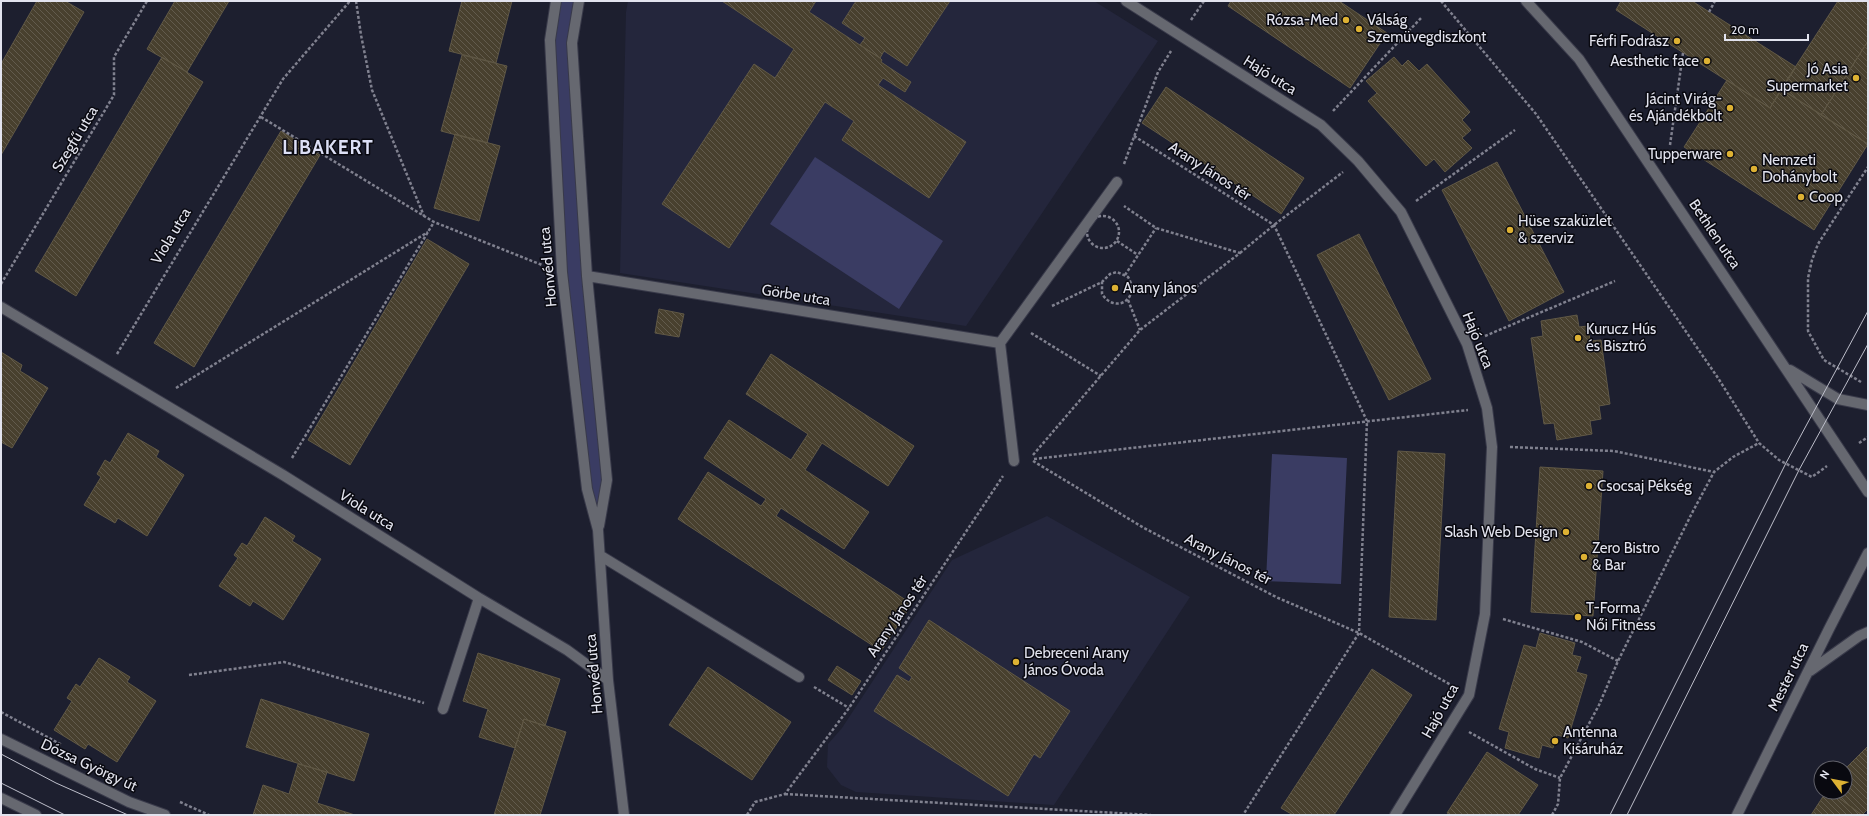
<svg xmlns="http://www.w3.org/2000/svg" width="1869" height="816" font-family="Cabin,sans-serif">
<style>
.built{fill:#24263c}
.grass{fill:#3a3c63}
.building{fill:url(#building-back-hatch);stroke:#605845}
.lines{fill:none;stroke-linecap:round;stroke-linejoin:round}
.minor-casing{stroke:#393a4a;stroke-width:12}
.path{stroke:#80818f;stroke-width:2.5;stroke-dasharray:3 2;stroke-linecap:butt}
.minor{stroke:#666870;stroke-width:10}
.tram{stroke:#bebfcb;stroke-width:1}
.poi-dot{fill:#ddb133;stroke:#090910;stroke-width:1.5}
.labels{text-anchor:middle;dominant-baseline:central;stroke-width:3;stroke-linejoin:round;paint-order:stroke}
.poi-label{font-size:15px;fill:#e2e3ee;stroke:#090910;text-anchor:start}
.street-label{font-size:15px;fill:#e2e3ee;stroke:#090910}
.district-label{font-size:19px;font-weight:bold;letter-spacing:1px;fill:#dcdff5;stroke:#090910}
</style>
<defs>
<pattern id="building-back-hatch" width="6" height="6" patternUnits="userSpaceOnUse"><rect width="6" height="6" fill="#48402e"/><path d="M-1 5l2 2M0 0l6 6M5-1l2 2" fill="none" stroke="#625b4d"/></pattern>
</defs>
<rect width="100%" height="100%" fill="#1d1f2f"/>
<path class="built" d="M628 1H1094L1158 41 966 326 620 273 626 12Z
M1047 516 1190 597 1054 805 856 792 841 785 827 767 828 744 842 728 952 560Z"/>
<path class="grass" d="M556 1H579L572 43 607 480 598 530 587 489 562 272 550 40Z
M815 157 943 241 899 309 770 224Z
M1272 454 1347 458 1341 584 1266 581Z"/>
<path class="building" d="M37 1H65L84 12 1 155V64Z
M175 1H229L187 72 147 49Z
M462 1H512L496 63 449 51Z
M722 1H816L809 12 880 58 882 60 881 62 911 82 905 92 883 78 878 85 966 142 929 198 842 140 854 121 825 102 729 248 662 204 754 64 775 78 794 49Z
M856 1H950L907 66 884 51 880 58 860 45 865 38 842 23Z
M1231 1H1339L1387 33 1350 88 1228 6Z
M1621 1H1692L1796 67 1770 108 1616 10Z
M1838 1H1868V41L1821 115 1781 89Z
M1868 41V144L1821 115Z
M462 55 507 66 487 143 441 131Z
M162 57 203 82 76 296 35 271Z
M1394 57 1402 66 1408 60 1419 71 1427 64 1470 112 1462 120 1471 130 1462 138 1472 148 1445 172 1434 159 1426 166 1368 101 1377 93 1366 81Z
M1727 80 1770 108 1781 89 1868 144 1814 230 1684 147Z
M1166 87 1304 178 1281 214 1142 123Z
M281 131 320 155 194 367 154 343Z
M455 134 500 146 479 221 434 208Z
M1497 162 1564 292 1509 321 1442 190Z
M1359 234 1431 379 1389 400 1317 255Z
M427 239 469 264 350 465 308 440Z
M659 309 684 314 679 337 655 333Z
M1577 315 1579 327 1588 326 1590 341 1601 340 1610 404 1599 406 1601 419 1590 421 1592 434 1557 440 1554 423 1544 424 1531 338 1543 336 1541 321Z
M1 352 22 365 20 371 48 388 12 448 1 442Z
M771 354 914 446 888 486 822 443 805 470 869 512 844 549 781 508 776 516 912 604 881 651 678 519 708 472 761 506 766 499 704 458 729 420 791 460 808 434 746 394Z
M128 433 159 451 156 457 184 475 147 536 118 518 115 523 84 505 101 477 97 474 105 460 110 463Z
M1398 451 1445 454 1436 620 1389 617Z
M1540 467 1603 471 1593 616 1531 612Z
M265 517 295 536 292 541 321 559 283 620 253 601 250 606 219 586 238 558 234 555 242 543 247 546Z
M929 620 1070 711 1040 758 1034 754 1008 796 874 711 897 675 909 682 912 677 899 668Z
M1540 633 1575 643 1572 655 1581 657 1576 672 1587 675 1568 738 1557 735 1553 748 1542 745 1539 758 1505 748 1509 732 1499 729 1524 645 1536 648Z
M478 653 560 679 545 726 524 719 515 748 479 737 488 709 463 701Z
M99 658 130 677 127 682 156 701 117 762 88 744 85 749 54 730 72 701 67 698 76 684 80 687Z
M837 666 861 681 852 695 828 680Z
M708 667 791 722 752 780 669 725Z
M1372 669 1412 695 1334 815H1293L1281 808Z
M261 699 369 734 354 781 246 747Z
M524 719 566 732 540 815H494Z
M1868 746V809L1862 815 1831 792H1845V769Z
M1487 752 1538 785 1518 815H1451L1447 813Z
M298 764 327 772 317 803 355 815H253L263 785 289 794Z
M1826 792H1831L1862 815H1811Z"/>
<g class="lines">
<g class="minor-casing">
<path id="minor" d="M556 1 550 40 562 272 587 489 598 530 608 680 624 815
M579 1 572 43 587 276 607 480 599 526
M1126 1 1321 125 1358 161 1401 212 1467 344 1487 408 1492 447 1485 614 1469 695 1395 815
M1526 1 1579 59 1868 492
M587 276 1000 343
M1 307 283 475 479 598 567 650 608 680
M1790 370 1838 399 1868 405
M1014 461 1000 343 1117 182
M601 556 799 677
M1810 671 1859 636 1868 632
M443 709 479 598
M1 739 129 802 165 815
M1 798 36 815
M1737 815 1829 629 1868 553"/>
</g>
<path class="path" d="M356 1 361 35 372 90 424 216
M1441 1 1536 114 1718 378 1759 443 1779 460 1812 477 1827 466
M1709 12 1715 1
M1191 20 1204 1
M1333 111 1422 17
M261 117 434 222 542 265
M1134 136 1274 225 1367 421 1359 633 1243 815
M1670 145 1683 53
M1124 164 1158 72 1171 51
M1416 201 1515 130
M1087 232a16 16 0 1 1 32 0a16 16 0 1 1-32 0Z
M1117 241 1138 255
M1240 253 1274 225 1343 172
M1125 275 1156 228
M1 284 114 95V57L147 1
M1128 300 1140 330
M1052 306 1102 282 1110 274 1117 272 1128 277C1141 298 1116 315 1102 294V282
M1031 333 1101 376
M1485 336 1615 281
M117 354 283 79 350 1
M1861 382 1824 360 1808 331V278L1812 260 1818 244 1868 167
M176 388 428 232
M1859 443 1868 437
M1510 447 1614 451 1714 472
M1033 455 1140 330 1240 253 1156 228 1124 206
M292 458 434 222
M1034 459 1468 410
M1033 461 1144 528 1276 597 1359 633 1451 685
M1503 619 1582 642 1618 661
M189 675 284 662 424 703
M814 687 849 708
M1 712 62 745
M1469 732 1535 769 1560 778
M785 794 1151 815
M180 802 209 815
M747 815 755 802 785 794 849 708 1003 476
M1552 815 1558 804 1560 778 1599 705 1618 661 1692 513 1714 472 1733 457 1759 443"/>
<use href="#minor" class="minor"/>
<path class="tram" d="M1 754 56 783 128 815
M1 783 65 815
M1610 815 1786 463 1868 311
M1627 815 1799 470 1868 344"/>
</g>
<g class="poi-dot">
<circle cx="1346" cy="20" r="4"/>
<circle cx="1359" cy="29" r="4"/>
<circle cx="1677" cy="41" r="4"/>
<circle cx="1707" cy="61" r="4"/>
<circle cx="1856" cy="78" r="4"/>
<circle cx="1730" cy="108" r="4"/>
<circle cx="1730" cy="154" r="4"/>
<circle cx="1754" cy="169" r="4"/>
<circle cx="1801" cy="197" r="4"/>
<circle cx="1510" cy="230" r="4"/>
<circle cx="1115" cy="288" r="4"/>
<circle cx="1578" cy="338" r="4"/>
<circle cx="1589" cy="486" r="4"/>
<circle cx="1566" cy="532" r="4"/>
<circle cx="1584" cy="557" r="4"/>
<circle cx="1578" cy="617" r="4"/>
<circle cx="1016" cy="662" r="4"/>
<circle cx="1555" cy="741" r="4"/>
</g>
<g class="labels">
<g class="poi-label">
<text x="1338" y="20" text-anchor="end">Rózsa-Med</text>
<text x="1367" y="20">Válság<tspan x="1367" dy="17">Szemüvegdiszkont</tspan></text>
<text x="1669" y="41" text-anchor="end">Férfi Fodrász</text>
<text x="1699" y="61" text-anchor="end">Aesthetic face</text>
<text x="1848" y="69" text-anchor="end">Jó Asia<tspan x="1848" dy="17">Supermarket</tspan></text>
<text x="1722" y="99" text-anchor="end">Jácint Virág-<tspan x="1722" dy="17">és Ajándékbolt</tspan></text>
<text x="1722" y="154" text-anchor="end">Tupperware</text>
<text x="1762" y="160">Nemzeti<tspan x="1762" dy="17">Dohánybolt</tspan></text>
<text x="1809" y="197">Coop</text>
<text x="1518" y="221">Hüse szaküzlet<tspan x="1518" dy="17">&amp; szerviz</tspan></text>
<text x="1123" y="288">Arany János</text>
<text x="1586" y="329">Kurucz Hús<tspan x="1586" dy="17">és Bisztró</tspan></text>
<text x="1597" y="486">Csocsaj Pékség</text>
<text x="1558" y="532" text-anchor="end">Slash Web Design</text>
<text x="1592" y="548">Zero Bistro<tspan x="1592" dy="17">&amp; Bar</tspan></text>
<text x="1586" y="608">T-Forma<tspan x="1586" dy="17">Női Fitness</tspan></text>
<text x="1024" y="653">Debreceni Arany<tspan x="1024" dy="17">János Óvoda</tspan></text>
<text x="1563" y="732">Antenna<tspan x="1563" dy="17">Kisáruház</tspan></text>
</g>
<g class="street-label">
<text transform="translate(1270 75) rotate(32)">Hajó utca</text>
<text transform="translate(75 139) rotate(-59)">Szegfű utca</text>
<text transform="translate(1210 171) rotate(33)">Arany János tér</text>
<text transform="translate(1715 234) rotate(56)">Bethlen utca</text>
<text transform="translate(171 236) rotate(-59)">Viola utca</text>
<text transform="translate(548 267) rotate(-95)">Honvéd utca</text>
<text transform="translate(796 295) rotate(9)">Görbe utca</text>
<text transform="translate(1478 340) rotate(68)">Hajó utca</text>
<text transform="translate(367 510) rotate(32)">Viola utca</text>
<text transform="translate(1228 559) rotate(27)">Arany János tér</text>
<text transform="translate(897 616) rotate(-56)">Arany János tér</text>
<text transform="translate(594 674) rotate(-95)">Honvéd utca</text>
<text transform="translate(1788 677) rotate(-64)">Mester utca</text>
<text transform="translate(1440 711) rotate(-61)">Hajó utca</text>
<text transform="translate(89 765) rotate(25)">Dózsa György út</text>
</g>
<g class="district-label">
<text x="328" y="147">LIBAKERT</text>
</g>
</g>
<rect width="1869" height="816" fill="none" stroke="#e2e3ee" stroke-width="4"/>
<g transform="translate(1833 780) rotate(302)"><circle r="19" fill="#090910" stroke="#606069"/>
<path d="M0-3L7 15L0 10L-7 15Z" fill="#ddb133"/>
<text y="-6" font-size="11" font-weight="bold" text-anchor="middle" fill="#e2e3ee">N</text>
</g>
<path d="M1725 34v6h83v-6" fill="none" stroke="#e2e3ee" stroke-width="2"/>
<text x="1731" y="34" font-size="12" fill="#e2e3ee" stroke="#090910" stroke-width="3" paint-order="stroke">20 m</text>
</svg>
